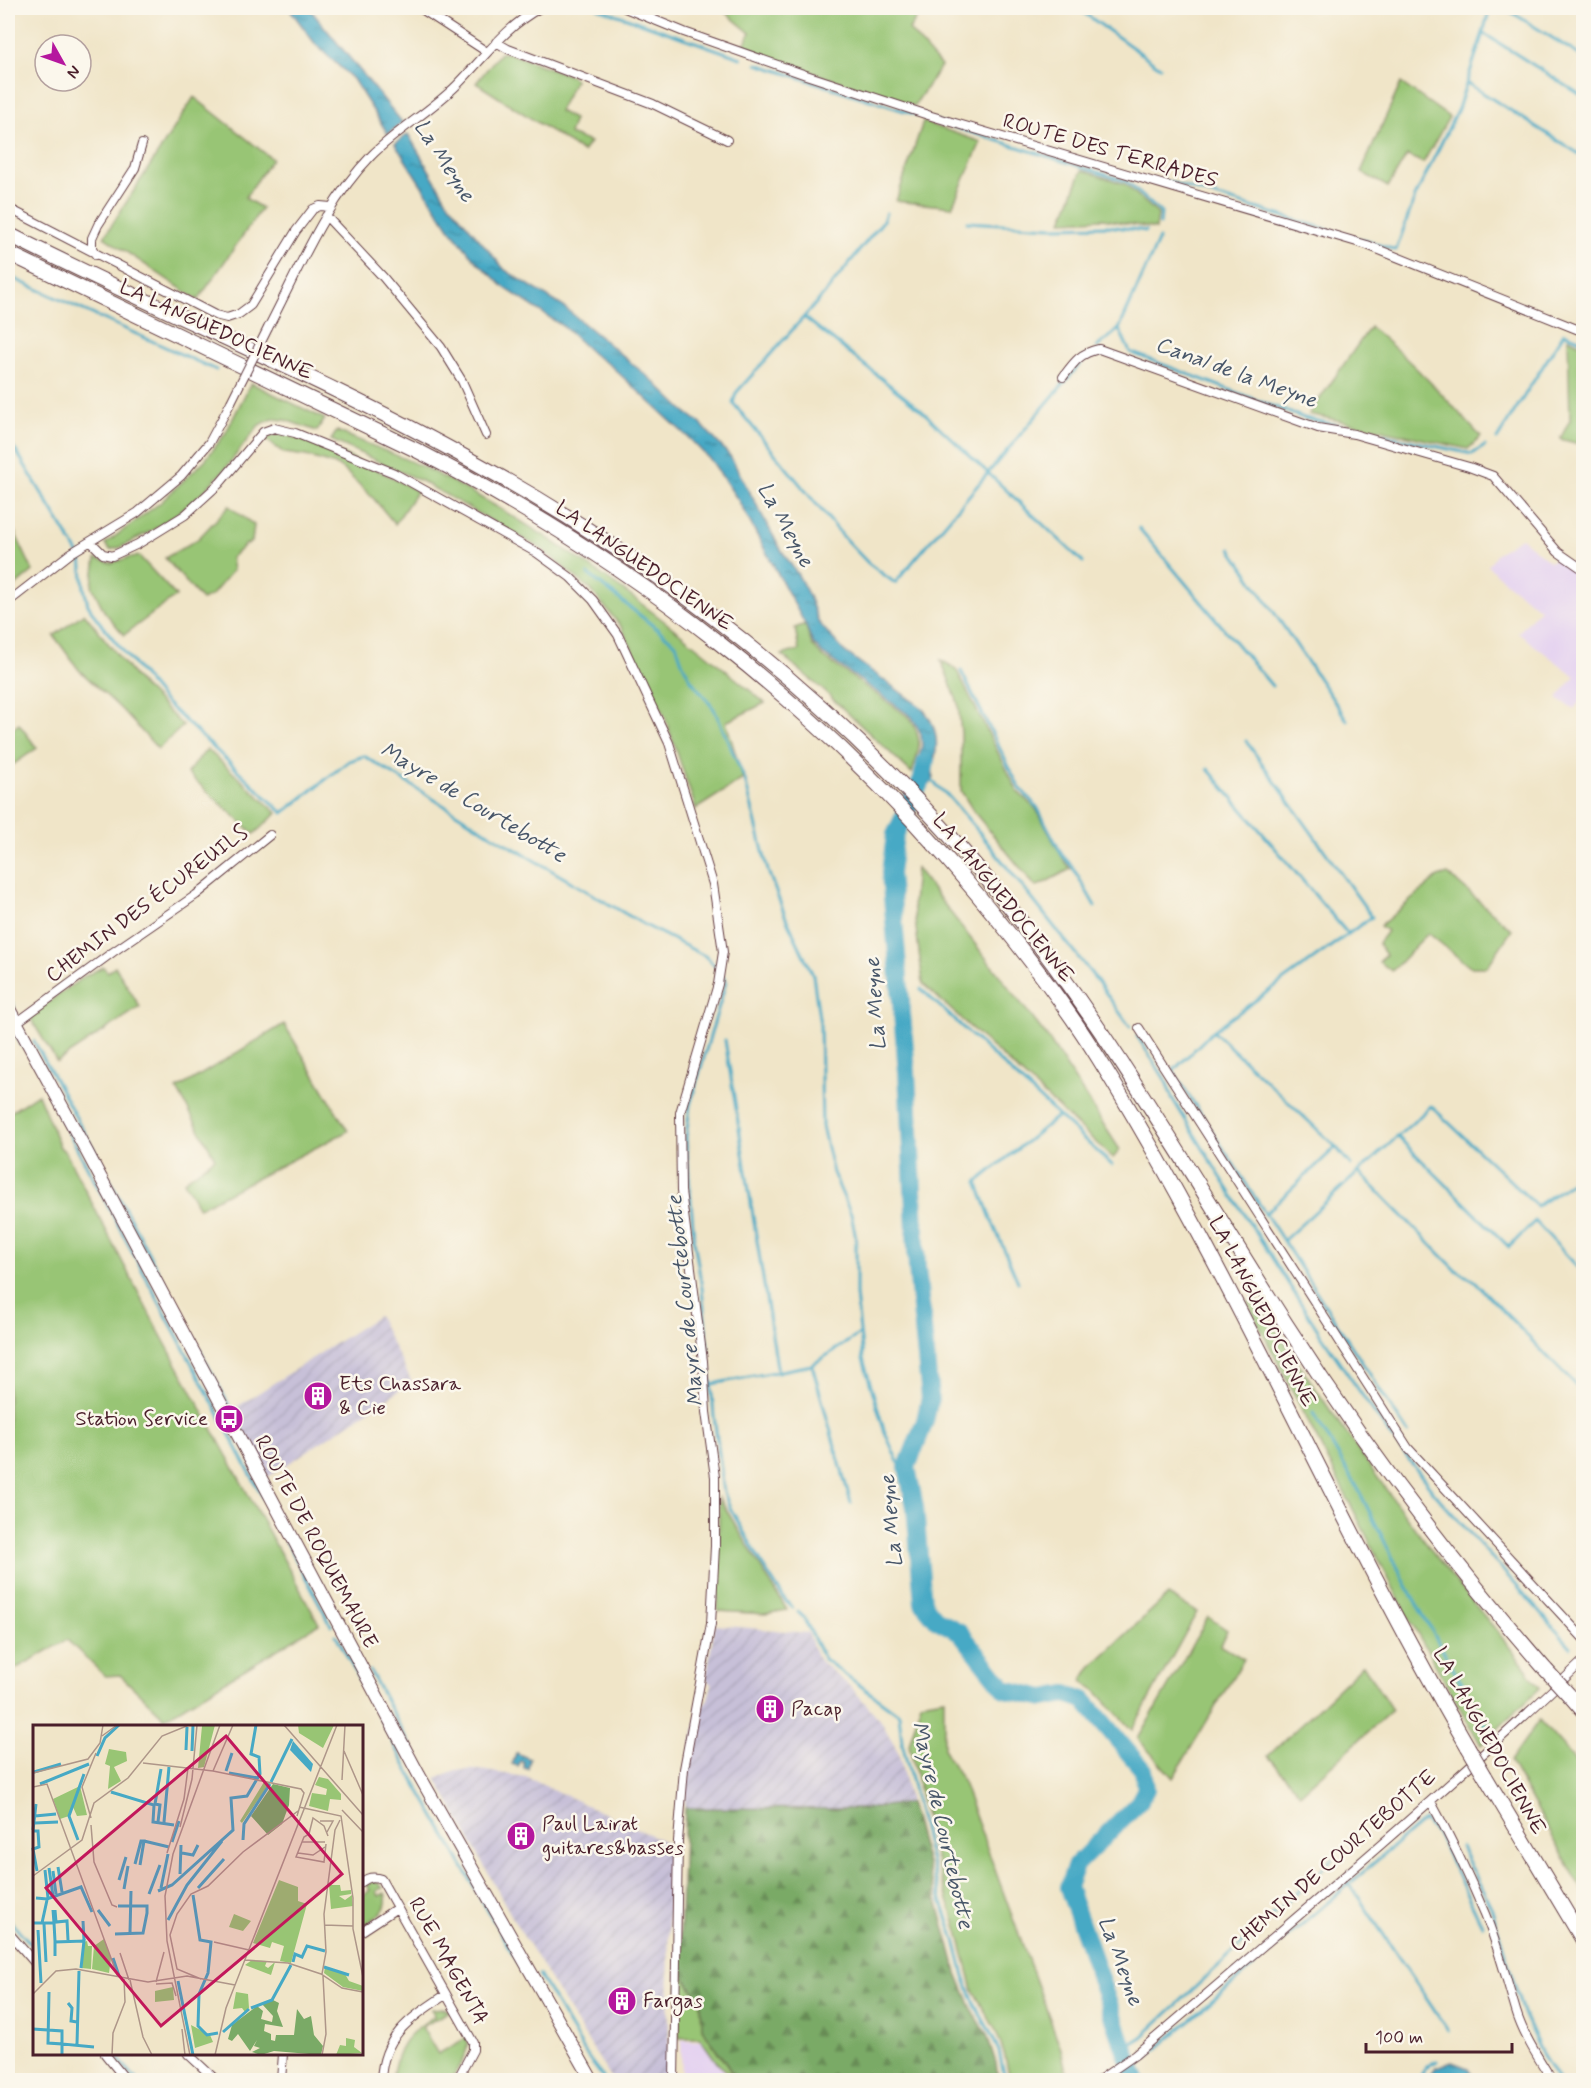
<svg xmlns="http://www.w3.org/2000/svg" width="1591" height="2088" font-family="Mynerve,sans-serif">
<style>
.built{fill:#e5d3f0}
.industrial{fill:url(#industrial-furrows)}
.grass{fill:#98c574;stroke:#717250;stroke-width:1.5}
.forest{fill:url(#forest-firs);stroke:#626448;stroke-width:1.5}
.water{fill:url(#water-ripples);stroke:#486478;stroke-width:1.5}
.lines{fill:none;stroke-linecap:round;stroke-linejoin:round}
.stream{stroke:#46a9c5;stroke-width:3}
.river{stroke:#46a9c5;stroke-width:18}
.minor-casing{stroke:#633d43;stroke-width:10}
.primary-casing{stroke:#633d43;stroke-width:14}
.motorway-casing{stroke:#633d43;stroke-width:16}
.minor{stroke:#fff;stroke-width:8}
.primary{stroke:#fff;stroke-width:12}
.motorway{stroke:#fff;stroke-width:14}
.minor-bridge-casing{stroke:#633d43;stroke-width:10;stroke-linecap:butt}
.motorway-bridge-casing{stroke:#633d43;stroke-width:16;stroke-linecap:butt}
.minor-bridge{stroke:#fff;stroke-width:8}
.motorway-bridge{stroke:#fff;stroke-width:14}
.labels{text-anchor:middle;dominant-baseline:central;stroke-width:5;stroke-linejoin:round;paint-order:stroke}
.street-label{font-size:21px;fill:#4a1f2b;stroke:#fbf7ec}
.poi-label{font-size:21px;fill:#4a1f2b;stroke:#fbf7ec;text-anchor:start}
.water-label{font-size:22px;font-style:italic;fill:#485669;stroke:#fbf7ec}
.inset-river{fill:none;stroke:#46a9c5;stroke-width:3}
.inset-road{fill:none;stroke:#ae9689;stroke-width:1.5}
.view{fill:#c2185b;fill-opacity:0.15;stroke:#c2185b;stroke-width:3}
.inset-edge{fill:none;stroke:#4a1f2b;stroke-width:3}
</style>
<defs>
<pattern id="industrial-furrows" width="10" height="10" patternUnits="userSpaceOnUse" patternTransform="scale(1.5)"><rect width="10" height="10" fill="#c7c0d8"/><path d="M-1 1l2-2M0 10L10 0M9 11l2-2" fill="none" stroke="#aca5ba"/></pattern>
<pattern id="forest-firs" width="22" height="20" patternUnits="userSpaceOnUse" patternTransform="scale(1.5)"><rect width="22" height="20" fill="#7aaa66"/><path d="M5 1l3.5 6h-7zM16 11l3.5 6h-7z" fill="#668a54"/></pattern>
<pattern id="water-ripples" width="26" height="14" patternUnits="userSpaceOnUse" patternTransform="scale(1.5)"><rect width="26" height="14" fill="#46a9c5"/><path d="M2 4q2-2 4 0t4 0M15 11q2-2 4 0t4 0" fill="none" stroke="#3c89a0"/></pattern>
</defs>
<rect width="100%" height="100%" fill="#fbf7ec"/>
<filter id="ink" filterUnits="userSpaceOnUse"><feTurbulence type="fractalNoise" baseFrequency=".0167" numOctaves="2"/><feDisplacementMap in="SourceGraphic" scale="12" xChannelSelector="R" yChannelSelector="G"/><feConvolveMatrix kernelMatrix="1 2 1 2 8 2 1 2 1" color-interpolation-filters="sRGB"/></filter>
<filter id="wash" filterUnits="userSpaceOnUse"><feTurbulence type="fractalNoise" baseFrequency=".008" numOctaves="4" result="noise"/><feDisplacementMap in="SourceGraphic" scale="24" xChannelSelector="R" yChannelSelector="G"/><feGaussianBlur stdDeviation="1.35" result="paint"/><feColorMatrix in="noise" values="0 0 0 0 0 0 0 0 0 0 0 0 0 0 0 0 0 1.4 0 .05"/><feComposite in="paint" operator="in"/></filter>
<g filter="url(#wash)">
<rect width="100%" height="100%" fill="#f0e5c8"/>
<path class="built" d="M1521 538 1550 562 1558 556 1583 575V697L1574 709 1557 698 1575 676 1518 633 1540 609 1508 584 1488 566 1497 553Z
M681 2040 701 2041 731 2080H682Z"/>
<path class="industrial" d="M378 1316 412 1382 268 1477 232 1410Z
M715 1625 808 1633 818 1659 852 1688 881 1721 899 1754 910 1803 859 1809 685 1808 686 1771 698 1713 708 1699 712 1685 706 1679Z
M456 1770H479L526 1777 668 1843 669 2080H612L516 1924 436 1778Z"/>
<path class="grass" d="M720 8H923L909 30 941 66 914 106 757 54 743 47 750 33Z
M500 53H508L571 76 575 80 559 111 574 119 569 134 590 142 583 152 476 83Z
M1401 83 1449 117 1423 163 1407 155 1388 187 1361 172Z
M194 97 272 159 245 198 262 208 198 300 104 237Z
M923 122 981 142 952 207 896 201Z
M1082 170 1125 184 1158 214 1156 229 1103 219 1062 221Z
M1370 327C1411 360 1446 398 1481 437L1468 449 1309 414Z
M1568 338 1583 345V445L1560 439 1570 420Z
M251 383 325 419 317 431 285 420 273 419 259 425 225 469 202 493 179 512 151 531 121 547 110 550 105 544 161 502 205 460 225 434Z
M337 431C366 444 396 454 425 468 549 529 660 614 765 703L726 722 743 779 696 809 665 717 622 628 591 590 542 549 421 481 331 440Z
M281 434C329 444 375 468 417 491L395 524 373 498 345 471 336 465 306 456 284 453 264 438Z
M229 506 254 525 252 542 245 545 231 558 233 570 212 595 202 600 165 558 198 539Z
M8 518 33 571 8 592Z
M139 556 176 596 124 635 104 611 92 586 96 559 112 563 127 558Z
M84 613 139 682 183 726 158 749 122 710 79 670 54 636Z
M805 624 812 645 822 656 910 718C924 742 919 749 912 773L823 690 782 655 799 650 795 628Z
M941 660 956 669 1018 792 1036 809 1062 857 1071 869 1036 887 974 812 961 791V733L958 703Z
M19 724 37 748 8 768V732Z
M207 749 277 813 254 834 187 773Z
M916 868 1048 1038 1120 1150 1113 1158 923 984 913 904Z
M1448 874 1512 930 1487 967H1470L1428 933 1392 971 1379 962 1386 955 1378 943 1387 931 1380 926 1438 877Z
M115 966 140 1007 57 1062 29 1016 85 976 103 967 108 972Z
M284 1024 348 1131 199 1208 184 1181 215 1158 177 1089Z
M38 1094 60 1147 66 1153 151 1317 319 1624 165 1718 120 1675 105 1676 67 1640 8 1673V1114Z
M1256 1300C1314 1387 1372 1473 1435 1555 1469 1600 1508 1641 1540 1688L1481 1745 1407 1615 1247 1302Z
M719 1498 787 1610 765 1614 718 1611Z
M1168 1595 1197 1612 1132 1730 1094 1689 1082 1681 1091 1667Z
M1208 1617 1227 1630 1220 1645 1244 1659 1173 1778 1138 1739Z
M1363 1665 1392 1710 1300 1794 1268 1756Z
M944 1698V1750L962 1780 1061 2049 1068 2080H1010L1005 2056 996 2031 973 1990 958 1931 941 1879 909 1745 921 1702Z
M1539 1720 1583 1769V1891L1510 1761Z
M373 1881 378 1883 383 1888 377 1891 379 1896 385 1893C391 1911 375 1918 362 1926V1897L370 1890 366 1885Z
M679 1969 701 2002 702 2028 735 2078 718 2064 700 2038H679Z
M444 2008 450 2011 423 2026V2029L438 2054 466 2038C472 2051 456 2068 452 2080H392C396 2046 406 2035 434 2016L432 2009Z"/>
<path class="forest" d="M910 1803 957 1973 971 2007 987 2035 996 2063 998 2080H737L702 2028 701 2002 679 1969 685 1808 859 1809Z"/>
<path class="water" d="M289 8H309L402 122 388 134 353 79 316 45Z
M408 134 447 201 505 270 564 307 653 381 683 410 700 423 730 456 780 548 798 575 809 596 819 623 844 651 921 707C932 719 938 734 936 750 935 761 930 768 934 778L924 790 914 779 922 746 921 734 912 717 823 654 813 643 805 624 738 500 713 463 691 440 611 366 593 354 564 327 505 288 475 260 449 228 395 144Z
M516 1753 530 1759 528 1769 524 1768V1762L521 1761 518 1766 512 1764Z
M1452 2062 1468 2068 1476 2080H1427L1436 2067Z"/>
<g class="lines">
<path class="stream" d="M598 8 741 58
M1077 8 1160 67
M1505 8 1584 58
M1578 8 1584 11
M1483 33 1584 97
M757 64 917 115
M1467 83 1584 157
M932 120 1126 181 1161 213 1160 224
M1162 180 1396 250 1415 197 1458 109 1483 33 1490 8
M886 213 883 221 827 291 736 393 733 403 846 540 868 563 895 583 1086 357
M967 222 1052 227 1108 226 1146 231
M1159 239 1119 329 1130 352 1304 418 1472 454 1485 446
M8 276 216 370
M804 317 921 410 1083 562
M1097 347 1119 329
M1497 439 1564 333 1584 341
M8 440 18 454 81 558 84 588 88 605 97 619 163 700 283 813 349 761 364 756 493 836 643 924 705 956 717 968
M1139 528 1272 686
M1231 549 1347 720
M588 574 676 644 682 662 691 680 714 709 745 780 768 871 786 918 813 975 820 1025 822 1126 833 1173 851 1214 856 1238V1295L863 1359 884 1430 898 1462 907 1467
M961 671 1019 787 1037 807 1062 855 1072 866 1095 906
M1208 769 1348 934 1372 917 1246 741
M930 779 949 797 979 832 1098 982 1130 1027
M1348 934 1213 1031 1173 1071 1408 1433
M724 977 726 982 690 1105 686 1138 694 1240 702 1288 714 1416 724 1492 729 1506 762 1564 785 1600 793 1608
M921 989 1112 1165
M8 994 14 1007
M8 1020 23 1047
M1213 1031 1336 1147
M1137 1036 1166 1081 1172 1098 1215 1168 1321 1335 1380 1421 1435 1494 1571 1647
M725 1040 778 1373
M34 1041 95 1152 253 1451
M51 1099 331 1625
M1397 1136 1509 1247 1535 1221 1584 1274
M1359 1172 1456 1270 1474 1281 1584 1394
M1265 1214 1336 1147 1351 1165
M1283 1241 1431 1106 1537 1206 1584 1174
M1018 1282 991 1219 977 1182 1058 1116
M812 1365 851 1503
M712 1384 812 1365 858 1335
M1313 1413 1357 1487 1410 1592 1485 1725 1496 1734
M798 1612 804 1618 824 1659 899 1714 902 1742 939 1894 955 1940 964 1976 975 2005 990 2032 999 2051 1005 2080
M336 1635 409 1772 548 2016
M370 1671 435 1792
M1461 1847 1491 1907 1523 2013 1543 2056 1558 2080
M1349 1883 1448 2031
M8 1919 34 1947
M539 1975 589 2059 605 2080
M554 2025 585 2080
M1124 2048 1142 2037 1333 1859
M114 2054 137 2080
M1132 2070 1424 1820 1438 1835 1482 1925
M1419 2080C1423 2070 1427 2065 1437 2061"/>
<path class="river" d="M926 761 922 779 895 835 890 873 907 1072 917 1268 930 1398 925 1421 907 1467 915 1507 923 1603 937 1620 960 1632 1005 1689 1044 1698 1066 1694 1084 1700 1143 1770 1146 1789 1139 1802 1076 1865 1068 1887 1126 2053 1137 2080"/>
</g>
</g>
<g filter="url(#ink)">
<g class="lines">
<g class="minor-casing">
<path id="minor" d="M420 8 487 52
M625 8 684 32 806 75 928 115 1367 245 1584 332
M496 42 508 49 653 104 727 140
M8 208 215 315 227 318 239 314 251 305 296 231 313 209 320 206 331 207
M326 216 383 277 441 347 462 381 486 435
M96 255 92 248V238L98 225 135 168 142 144
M268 328C299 269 325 203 372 155 398 129 431 111 457 85 484 58 506 26 540 8
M1063 377C1074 362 1080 353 1099 349L1318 428 1354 434 1469 467 1493 476 1558 552 1584 570
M91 542 103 554 112 556 138 544 185 515 220 483 263 432 274 428 295 433 394 473 537 553 570 577 593 600 618 635 669 743 713 884 723 952 718 984 680 1113 681 1191 703 1361 706 1412 715 1477V1546L711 1624 684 1769 678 1841 674 2080
M8 602 71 553 137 513 181 476 209 443 231 402
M16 1023 113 952 196 895 270 835
M1139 1028 1408 1448 1584 1639
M1431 1802C1451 1838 1469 1876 1485 1914 1498 1946 1506 1978 1516 2011 1523 2035 1539 2059 1552 2080
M362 1882C368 1877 373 1876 381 1879L473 2042V2050L457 2080
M362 1931 397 1908
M8 1932 34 1962
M105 2054 126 2080
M188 2054 216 2080
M281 2080 283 2054
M381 2080C383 2035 411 2018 445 1995
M1099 2080 1135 2055C1286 1926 1440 1798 1584 1660"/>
</g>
<g class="primary-casing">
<path id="primary" d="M8 1007 87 1152 419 1775 592 2080"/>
</g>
<g class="motorway-casing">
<path id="motorway" d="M8 234C161 312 324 378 474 462 661 565 831 697 970 859 1095 1003 1184 1165 1286 1324 1364 1446 1451 1561 1546 1670
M8 253 416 450C631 559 823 708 977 894 1021 947 1063 1001 1099 1059 1237 1281 1337 1522 1468 1747
M1570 1696 1584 1712
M1485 1776 1584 1942"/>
</g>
<use href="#minor" class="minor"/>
<use href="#primary" class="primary"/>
<use href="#motorway" class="motorway"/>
<g class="minor-bridge-casing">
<path id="minor-bridge" d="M231 402 268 328"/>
</g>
<g class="motorway-bridge-casing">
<path id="motorway-bridge" d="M1546 1670 1570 1696
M1468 1747 1485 1776"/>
</g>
<use href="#minor-bridge" class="minor-bridge"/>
<use href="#motorway-bridge" class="motorway-bridge"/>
</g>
</g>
<defs>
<g id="building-disc" transform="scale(1.5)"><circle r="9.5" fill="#b5179e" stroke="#fbf7ec"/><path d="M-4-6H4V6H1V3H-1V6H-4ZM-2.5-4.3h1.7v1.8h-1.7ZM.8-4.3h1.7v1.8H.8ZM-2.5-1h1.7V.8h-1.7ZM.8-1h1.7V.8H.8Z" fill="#fff"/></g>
<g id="bus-disc" transform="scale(1.5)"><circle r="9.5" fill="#b5179e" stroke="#fbf7ec"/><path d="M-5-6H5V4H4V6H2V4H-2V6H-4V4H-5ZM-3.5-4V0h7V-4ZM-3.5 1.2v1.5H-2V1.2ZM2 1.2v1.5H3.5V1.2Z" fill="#fff"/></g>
</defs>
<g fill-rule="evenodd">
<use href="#building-disc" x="318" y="1396"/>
<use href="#bus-disc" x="229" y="1419"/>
<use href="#building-disc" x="770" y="1709"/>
<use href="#building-disc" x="521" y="1836"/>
<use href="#building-disc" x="622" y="2001"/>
</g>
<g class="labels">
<g class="street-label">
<text transform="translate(1110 151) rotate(16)">ROUTE DES TERRADES</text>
<text transform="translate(216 330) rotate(25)">LA LANGUEDOCIENNE</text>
<text transform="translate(644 566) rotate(35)">LA LANGUEDOCIENNE</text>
<text transform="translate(1003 898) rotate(51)">LA LANGUEDOCIENNE</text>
<text transform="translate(147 904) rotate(-37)">CHEMIN DES ÉCUREUILS</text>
<text transform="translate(1262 1312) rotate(63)">LA LANGUEDOCIENNE</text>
<text transform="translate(316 1542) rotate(62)">ROUTE DE ROQUEMAURE</text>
<text transform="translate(1489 1741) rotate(61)">LA LANGUEDOCIENNE</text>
<text transform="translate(1333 1861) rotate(-41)">CHEMIN DE COURTEBOTTE</text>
<text transform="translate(448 1961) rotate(61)">RUE MAGENTA</text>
</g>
<g class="poi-label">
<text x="339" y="1384">Ets Chassara<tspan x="339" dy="24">&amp; Cie</tspan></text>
<text x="208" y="1419" text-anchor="end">Station Service</text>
<text x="791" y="1709">Pacap</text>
<text x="542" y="1824">Paul Lairat<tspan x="542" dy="24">guitares&amp;basses</tspan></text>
<text x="643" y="2001">Fargas</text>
</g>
<g class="water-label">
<text transform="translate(444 161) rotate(57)">La Meyne</text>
<text transform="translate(1236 373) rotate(20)">Canal de la Meyne</text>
<text transform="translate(785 525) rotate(61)">La Meyne</text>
<text transform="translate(473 803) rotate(31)">Mayre de Courtebotte</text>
<text transform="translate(876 1004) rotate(-94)">La Meyne</text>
<text transform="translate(686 1301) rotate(-96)">Mayre de Courtebotte</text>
<text transform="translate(892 1521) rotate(-95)">La Meyne</text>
<text transform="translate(942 1825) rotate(77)">Mayre de Courtebotte</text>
<text transform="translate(1120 1961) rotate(70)">La Meyne</text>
</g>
</g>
<g transform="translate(33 1725)">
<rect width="330" height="330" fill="#f0e5c8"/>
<path d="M182 0 171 42 165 43 169 1ZM265 0H301L290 23 266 8ZM76 24 93 27 94 36 81 42 88 56 75 64 77 41 72 39ZM286 52 295 54 308 69V75L297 74 295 86 276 81 279 68 293 70 294 64 282 60ZM231 57 237 58 209 98 207 96ZM47 61 54 90 44 91 40 82 36 91 27 94 20 74ZM246 155 265 162V176L274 179 258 238 247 236 251 221 239 217 237 223 220 218ZM296 160H307L308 166 318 165V169L306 171 312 175 319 170 320 181 298 184ZM201 189 218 196 210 206 196 202ZM71 214 78 233 76 248 59 244 61 221ZM54 216 55 221H59L58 244 49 243 51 217ZM219 235 234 236 232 241 235 243 242 237 238 250 212 240ZM292 242 312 249 316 256 330 261V266L310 262 291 248ZM140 262 141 275 122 277V266ZM203 267 215 269 216 283 212 287 209 283 200 284ZM158 300 177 310 180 317 162 323ZM313 313 322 315 321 322 329 328 303 330 307 320 313 321Z" fill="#98c574"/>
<path d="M240 59 257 63 256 80 249 99 235 110 218 91ZM240 275 246 278 244 286 250 302 232 299 231 306 238 309V315L242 316 243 310H261L264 284 271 294 278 291 281 310 290 321 288 330 241 326 228 330 219 327 227 323 221 321 224 315 217 326 205 309 199 316 195 314 199 300 224 281 230 286 228 294 239 297 240 291 229 279Z" fill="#7aaa66"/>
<path d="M260 16 280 39 278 47 257 25Z" fill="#46a9c5"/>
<path class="inset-river" d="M153 25 154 2M159 26 160 0M64 31 72 13 86 0M193 46 199 28M1 47 28 39M196 48 225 53M238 57 259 14M7 59 56 39M78 67 121 80 120 97 141 100M2 91 23 89M125 97 127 80 122 79 128 44M131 97 136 42M2 98 25 97M0 105 3 79M0 106H5L6 122 0 124 4 146M45 115 36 91 51 49M210 115 211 99 237 59M111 116 136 122M139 117 146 96M149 128 160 130 165 120M102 139 108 116H111L107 140M25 142 29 167M16 143 20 171M12 145 15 173M20 146 23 169M147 149 148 120M86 155 93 132M128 163 135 129M165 163 191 134M91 164 95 141M125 166 139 160 200 105 198 73 214 71 227 49 226 32 218 29 223 0M116 169 127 140M160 170 167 215 178 217 175 248 166 269 165 301 174 310 185 308M3 173 14 174 48 162 59 187M22 185 23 197 34 196 35 215M65 185 77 201M135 195 154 160 189 116M50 196 51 215M0 198H9L14 175M10 198H21L20 185M21 198 22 216M11 199 13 237M5 205 8 258M97 207 98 166M82 209 110 208 114 188V181H85M22 231V217L51 216 48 243M80 233 86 251M260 237 262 229 269 232 274 221 292 226M291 242 316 250M145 256 160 330M16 267 15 318 29 319V330M35 278 39 283 38 296 44 297M218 283 239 275 258 240M0 304 29 306V319L61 322M190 307 216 284M44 319 46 246"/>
<path class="inset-road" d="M251 0 330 90M69 11 84 0M311 26 330 70M110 38 180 46 268 64 271 68 264 91M180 46 200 0M0 48 55 34 67 18 70 0M309 55 312 0M0 62 14 59 85 252M266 82 308 91 320 173V204L330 252M309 85 330 107M58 93 49 62 63 28M287 96H300L294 107M58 100 61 137 79 180 84 182M147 102 159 54 164 0M269 117H292M293 119 291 137 263 132 271 112 276 109 280 93 291 101 295 111M134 128 151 74 155 43M265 128 280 130 292 122M0 151 49 115 61 78 95 53 129 11 156 0M291 200 320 201M181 217 216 225M87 228 96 255M212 235 255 238 288 249 309 263 330 267M289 249 293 227 291 189 302 105 307 95M168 254 144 244 137 210 144 189 158 169 175 161 210 127 265 86M97 255 110 312 119 330M123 257 131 227M123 259 139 258 143 271M0 269 23 246 43 244 115 257 154 251 202 260M149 304 152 330M79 330 80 308 92 277 91 254M157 330 134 216 132 171 140 129 187 0M182 330 193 283 304 0M289 330 293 309 290 251"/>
<path class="view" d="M193 11 309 149 128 301 13 163Z"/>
<rect width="330" height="330" class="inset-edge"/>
</g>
<rect width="1591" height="2088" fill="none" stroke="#fbf7ec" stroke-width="30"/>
<g transform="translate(63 63) rotate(130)"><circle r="28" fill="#fbf7ec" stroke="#b4a19f" stroke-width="1.5"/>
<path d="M0-4.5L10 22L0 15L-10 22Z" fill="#b5179e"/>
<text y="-9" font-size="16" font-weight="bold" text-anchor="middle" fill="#4a1f2b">N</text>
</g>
<path d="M1366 2043v9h146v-9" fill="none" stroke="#4a1f2b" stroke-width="3"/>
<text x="1375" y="2043" font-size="18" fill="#4a1f2b" stroke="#fbf7ec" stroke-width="4.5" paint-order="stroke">100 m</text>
</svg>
